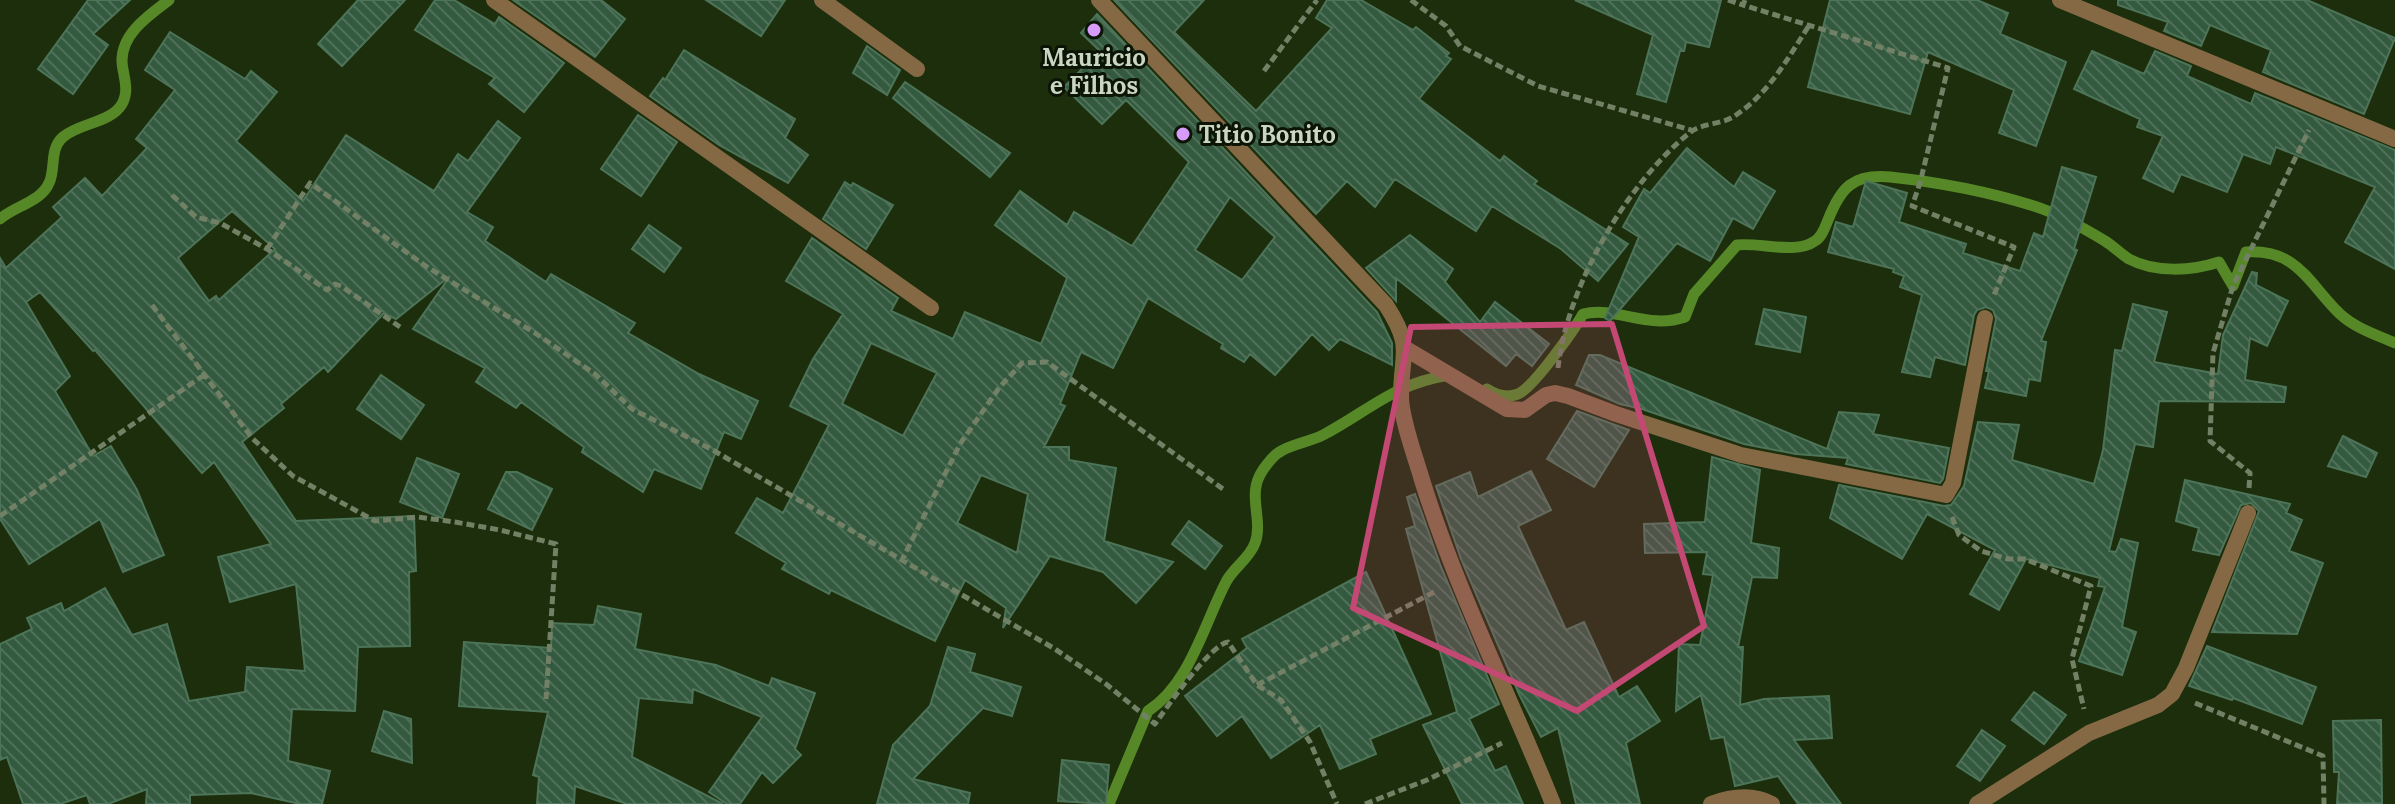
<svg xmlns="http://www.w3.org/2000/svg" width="2395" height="804" font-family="Lora,serif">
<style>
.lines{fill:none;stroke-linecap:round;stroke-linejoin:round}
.stream{stroke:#578828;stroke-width:11}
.building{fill:url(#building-back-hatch);stroke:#4d7458;stroke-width:2;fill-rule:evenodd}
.path{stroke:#728165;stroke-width:5;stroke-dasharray:8 4;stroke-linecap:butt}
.street{stroke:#856945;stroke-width:16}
.marked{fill:#c44874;fill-opacity:0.2;stroke:#c44874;stroke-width:6;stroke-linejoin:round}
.poi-dot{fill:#d79bf9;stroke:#0c1406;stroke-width:3}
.labels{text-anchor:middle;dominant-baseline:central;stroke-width:6;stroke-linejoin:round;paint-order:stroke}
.poi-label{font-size:24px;font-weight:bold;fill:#c9d6c1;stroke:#0c1406}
</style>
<defs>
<pattern id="building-back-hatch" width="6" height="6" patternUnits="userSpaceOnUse" patternTransform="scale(2)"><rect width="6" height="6" fill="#33593f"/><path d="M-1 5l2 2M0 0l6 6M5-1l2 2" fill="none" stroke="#4f7059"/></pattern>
</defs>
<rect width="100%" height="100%" fill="#1c2e0b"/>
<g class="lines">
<path class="stream" d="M0 219C14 206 41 202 49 183 56 169 49 149 63 137 79 123 111 123 122 104 130 90 123 76 122 62 121 34 149 15 169 0
M1487 389C1496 395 1507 398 1518 394 1533 388 1574 330 1583 314 1617 306 1648 330 1685 317L1694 294 1737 245C1760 242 1795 255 1815 241 1822 237 1825 227 1828 220 1841 187 1853 174 1890 177 1937 182 1989 192 2034 206 2059 214 2082 227 2105 241 2113 246 2121 254 2129 259 2155 273 2192 271 2219 262L2233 286 2246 252C2298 249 2308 283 2340 314 2355 328 2377 335 2395 343
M1109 804 1148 711C1190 684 1204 624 1226 582 1233 568 1250 558 1255 543 1263 522 1249 498 1259 477 1262 470 1272 457 1278 453 1290 444 1310 442 1323 435 1370 410 1393 384 1449 375"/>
</g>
<path class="building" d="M88 0H130L93 34 108 45 73 94 38 69Z
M358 0H405L342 66 318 44Z
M435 0H454L495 24 499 17 564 63 524 112 489 84 495 78 415 30Z
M513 0H601L625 19 595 57Z
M706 0H785L761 36Z
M1114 0H1204L1174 32 1256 111 1332 28 1316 18 1327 0H1361L1413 30 1416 27 1449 53 1446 56 1451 59 1419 99 1500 161 1504 156 1537 181 1534 184 1628 244 1598 281 1561 249 1492 206 1476 231 1395 179 1375 207 1347 181 1316 214Z
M1575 0H1721L1709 47 1686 42 1684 51H1680L1666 102 1637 94 1653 35Z
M1830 0H1977L2008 13 2000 34 2066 62 2036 146 1999 133 2014 90 1928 52 1910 114 1808 87Z
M2118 0H2307L2395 38 2364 114 2263 72 2271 50 2210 25 2201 46 2164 31 2168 22 2118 5Z
M1097 14 1377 312 1392 343V365L1340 339 1329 350 1312 334 1275 375 1250 354 1244 362 1221 348 1223 344 1148 298 1113 368 1081 352 1060 404 1065 406 1044 447H1069V460L1116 468 1104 541 1173 562 1136 603 1103 572 1050 556 1003 628 1006 608 965 580 935 641 831 590 829 594 782 569 786 563 736 533 757 498 783 513 829 425 790 406 813 359 843 314 786 281 812 238 898 298 891 311 953 339 965 312 1041 344 1067 278 995 225 1020 191 1067 225 1074 212 1132 246 1189 162 1126 100 1102 124 1064 87 1100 51 1081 33ZM1230 197 1275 237 1242 280 1195 250ZM871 343 937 373 903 436 842 404ZM981 475 1028 494 1017 553 957 523Z
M170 32 245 79 251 71 277 92 236 141 303 201 346 135 434 191 458 154 468 161 498 121 520 138 467 212 493 227 485 241 546 282 551 274 635 323 628 333 699 374 758 401 741 439 724 432 701 489 654 469 643 492 582 452 584 447 521 402 516 408 476 382 485 368 413 329 450 276 396 319 384 313 328 372 324 367 281 404 284 408 242 442 296 521 414 516 416 571 409 572 410 646 358 647 355 711 292 709 288 761 330 771 322 804H300L251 793 190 795V804H146L147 789 108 804H90L87 795 60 804H23L7 757 0 760V644L32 629 27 618 61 603 64 611 105 588 132 635 167 624 189 701 245 692 247 667 305 671 296 584 230 602 218 557 271 544 214 462 202 473 95 350 93 351 40 292 26 302 70 376 55 391 93 456 111 446 137 490 164 555 123 572 100 519 29 564 0 519V258L6 268 62 217 53 207 85 178 102 196 147 148 136 139 175 90 145 70ZM232 211 275 249 219 300 216 296 209 301 178 258Z
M867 46 900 70 887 95 853 73Z
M684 50 795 119 785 138 808 155 788 183 719 145 650 96 663 78 665 80Z
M2092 51 2144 74 2155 51 2191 66 2187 76 2251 104 2255 93 2395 150V269L2345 242 2375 187 2276 147 2270 164 2243 154 2227 192 2181 174 2173 192 2143 178 2163 136 2137 127 2140 119 2074 89Z
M905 82 1010 153 990 177 893 98Z
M638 115 677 142 641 196 601 169Z
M1687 148 1734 187 1743 172 1775 191 1753 229 1733 218 1710 261 1677 243 1610 321 1605 318 1639 237 1623 227 1644 189 1650 193Z
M2062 167 2096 177 2074 249 2077 250 2041 341 2046 342 2040 381 2029 379 2026 396 1985 388 1989 371H1986L1996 319 1993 310 1986 307 1977 310 1974 315 1965 365 1935 357 1930 377 1902 372 1922 295 1900 287 1904 276 1893 272 1894 269 1828 252 1836 222 1853 227 1866 181 1907 193 1899 222 1966 244 1963 253 2020 271 2034 233 2043 237Z
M845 182 851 186 853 183 893 205 866 249 823 219Z
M649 225 681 248 664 272 632 249Z
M1410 235 1453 269 1445 282 1480 322 1495 302 1549 344 1532 366 1516 354 1506 366 1396 278V301L1366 268Z
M2252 272 2257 273 2256 285 2288 301 2267 346 2250 338 2245 380 2286 387 2284 402 2159 401 2153 447 2135 444 2109 551 2116 552 2121 539 2138 543 2122 627 2136 632 2122 675 2079 661 2105 587 2098 586 2100 578 2026 559 1999 610 1970 594 1995 550 1927 514 1902 559 1830 518 1839 485 1944 506 1951 505 1964 486 1978 422 2019 425 2012 460 2094 484 2103 450 2115 350 2122 351 2133 304 2167 312 2154 362 2218 374 2223 335Z
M1764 309 1806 317 1800 352 1756 344Z
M1589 355H1600L1827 449 1839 412 1879 415 1873 434 1949 448 1943 479 1940 483 1846 464 1848 458 1796 454 1744 444 1642 409 1620 404 1576 385Z
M381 375 424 405 401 439 357 409Z
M1577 411 1629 430 1594 487 1547 459Z
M2343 436 2377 453 2366 477 2328 466Z
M1712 457 1760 470 1751 543 1779 548 1777 578 1752 577 1738 647H1743L1740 705 1764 699 1829 696 1832 738 1794 740 1841 804H1798L1778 776 1735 786 1724 737 1711 739 1701 695 1676 711 1679 644 1700 645 1713 575 1703 574 1707 552 1645 553 1644 524 1705 522Z
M417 458 459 474 442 518 400 502Z
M1531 471 1551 510 1518 526 1566 630 1584 622 1619 697 1637 686 1660 721 1626 743 1640 804H1576L1558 728 1541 737 1519 694 1461 559 1436 486 1470 472 1478 497Z
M506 472H517L552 489 532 530 488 509Z
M2185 480 2290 504 2286 513 2302 520 2289 551 2323 563 2297 634 2212 632 2259 511 2251 503 2241 505 2219 555 2193 550 2199 528 2176 521Z
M1415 494 1441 567 1499 704 1469 719 1495 771 1506 766 1523 804H1462L1423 725 1457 712 1406 529 1415 526 1407 497Z
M1189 521 1222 546 1205 569 1172 544Z
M1366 572 1431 714 1370 739 1376 754 1340 769 1320 725 1271 758 1242 716 1217 736 1185 696 1247 648 1242 639Z
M598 606 641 614 635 649 716 665 769 686 772 678 815 693 795 749 801 755 773 783 762 772 740 804H727L709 792 762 717 693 689 692 703 639 698 632 757 723 804H627L575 786 574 804H537L539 777 533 775 548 712 459 706 464 642 551 648 552 623 594 625Z
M2207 646 2316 687 2302 724 2233 698 2232 700 2189 686Z
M948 647 975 654 970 672 1021 687 1012 716 983 708 913 779 970 793 968 804H877L893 745 930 706Z
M2034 692 2066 715 2044 744 2012 720Z
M384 711 411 719 412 763 372 751Z
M2381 720 2382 803 2337 804 2339 772H2334L2333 721Z
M1982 730 2005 746 1980 781 1957 766Z
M1062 760 1109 765 1106 804 1058 801Z"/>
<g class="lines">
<path class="path" d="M1411 0 1446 26 1460 46 1538 86 1691 130
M1728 0 1743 5
M1745 0 1743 5 1948 68 1920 183 1912 206 2014 247 1994 295
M1264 71 1317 0
M172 195 196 217 220 223 267 249 327 290 335 284 341 286 400 327
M267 249 310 183 427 267 535 333 595 374 632 409 711 449 1055 649 1106 684 1155 724C1167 707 1210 645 1228 642L1257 685 1281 700 1310 742 1337 804
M152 305 252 438 293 476 375 521 418 517 455 522 500 530 556 544 546 699
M1558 368C1567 287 1625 186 1688 134 1700 123 1719 125 1733 117 1768 95 1788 58 1810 24
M2249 488 2250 473 2210 441 2213 353 2233 286 2309 130
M0 516 204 375
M1952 517 1959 535 1981 551 2008 559H2025L2091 586 2072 659 2084 709
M901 562 960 444 999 388 1022 363 1047 362 1223 489
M1257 685 1436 591
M2195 703 2323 756 2324 804
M1365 804 1427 780 1502 743"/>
<path class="street" d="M494 0 931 308
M822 0 917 69
M1099 0 1386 305C1414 349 1401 351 1401 397 1401 419 1416 459 1422 480 1457 592 1510 696 1553 804
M2060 0 2395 139
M1406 349 1507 409 1525 410 1546 395 1555 393 1568 396 1616 414 1741 455 1946 495 1953 483 1985 318
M1711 804C1730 797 1753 794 1772 804
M1977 804 2089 733 2158 705 2172 694 2186 668 2248 513"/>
</g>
<path class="marked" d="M1612 324 1704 626 1577 711 1353 608 1411 327Z"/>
<g class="poi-dot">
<circle cx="1094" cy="30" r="8"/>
<circle cx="1183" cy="134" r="8"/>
</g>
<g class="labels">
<g class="poi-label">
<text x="1094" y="57">Mauricio<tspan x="1094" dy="28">e Filhos</tspan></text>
<text x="1199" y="134" text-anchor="start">Titio Bonito</text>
</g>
</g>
</svg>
